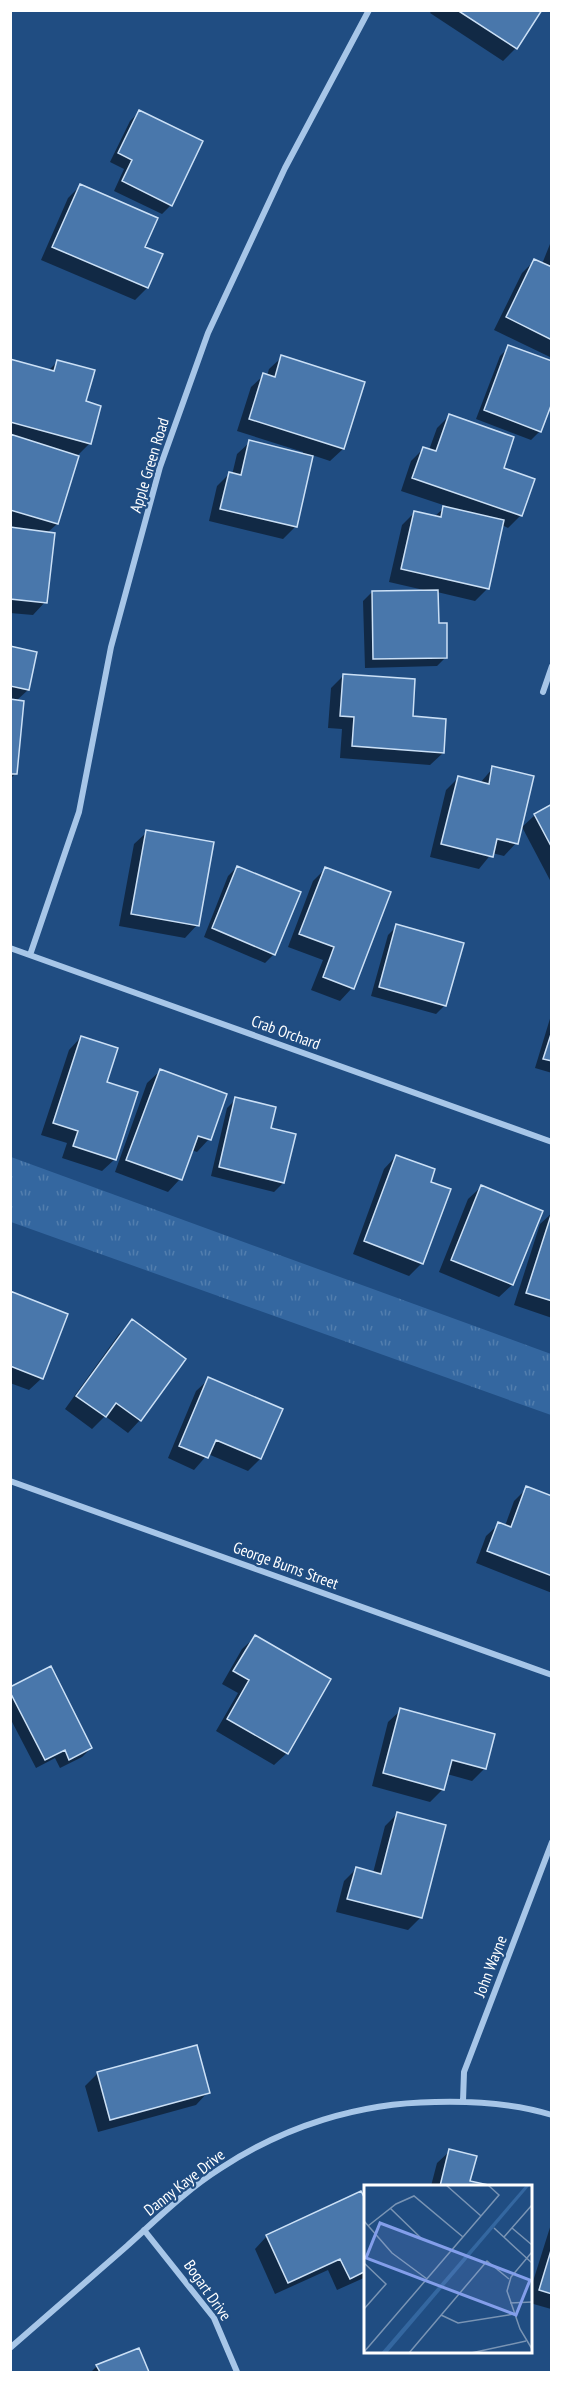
<svg xmlns="http://www.w3.org/2000/svg" width="562" height="2383" font-family="'PT Sans Narrow',sans-serif">
<style>
.grass{fill:url(#grass-tufts)}
.shadow{fill:#0007}
.building{fill:#4977ab;stroke:#cbe0f6;stroke-width:1.5}
.lines{fill:none;stroke-linecap:round;stroke-linejoin:round}
.street{stroke:#a7c6e8;stroke-width:6}
.labels{text-anchor:middle;dominant-baseline:central;stroke-width:4.5;stroke-linejoin:round;paint-order:stroke}
.street-label{font-size:16px;fill:#fff;stroke:#204d82}
.inset-road{fill:none;stroke:#7994b4;stroke-width:1.5}
.view{fill:#839eea;fill-opacity:0.15;stroke:#839eea;stroke-width:3}
.inset-edge{fill:none;stroke:#fff;stroke-width:3}
</style>
<defs>
<pattern id="grass-tufts" width="24" height="20" patternUnits="userSpaceOnUse" patternTransform="scale(1.5)"><rect width="24" height="20" fill="#3467a0"/><path d="M3 7l-1-3M5 7V3M7 7l1-3M15 17l-1-3M17 17v-4M19 17l1-3" fill="none" stroke="#527eae"/></pattern>
</defs>
<rect width="100%" height="100%" fill="#204d82"/>
<path class="grass" d="M11 1157 551 1354V1415L11 1222Z"/>
<path class="shadow" d="M432 10H540L516 48 503 61 430 13Z
M139 112 171 205 162 214 114 191 124 169 110 162 130 121Z
M80 186 144 248 161 255 147 288 135 300 41 260 68 198Z
M552 239V358L494 330 522 273 535 260 542 264Z
M509 347 540 431 531 440 476 419 500 356Z
M282 357 343 449 330 461 312 455 296 526 283 539 209 521 217 486 229 474 232 475 237 454 250 442 303 455V452L237 431 251 387 264 375 267 376 269 369Z
M10 361 48 371 58 361 84 402 90 443 78 455 57 524 47 533 45 602 33 615 10 613V529L18 528 10 526Z
M449 416 502 468 521 515 508 528 502 525 488 588 475 601 437 592 438 624 446 657 437 666 365 668 363 601 372 592 428 591 389 582 402 525 414 513 434 517 446 506 401 491 411 461 424 448 429 450 437 428Z
M10 648 28 690 16 701 15 774 10 779Z
M343 676 411 718 443 753 430 765 340 758 342 729 328 728 331 688Z
M493 768 516 843 504 856 492 853 479 869 430 857 446 790 458 778 480 783Z
M552 806V884L522 827 535 815Z
M147 832 197 925 185 938 119 926 134 844Z
M237 867 274 954 265 963 204 937 228 876Z
M325 869 352 988 340 1001 311 990 323 960 288 947 313 881Z
M397 926 445 1005 436 1014 371 996 388 935Z
M552 1012V1073L535 1068Z
M81 1037 105 1083 115 1159 102 1171 62 1158 67 1143 41 1135 69 1050Z
M160 1071 209 1139 197 1152 191 1150 180 1179 168 1192 115 1172 147 1083Z
M236 1099 269 1129 283 1183 274 1192 211 1176 227 1108Z
M396 1156 429 1183 422 1263 409 1276 353 1254 384 1169Z
M481 1187 512 1285 499 1297 439 1272 468 1199Z
M552 1213V1318L514 1305 540 1224Z
M10 1293 42 1378 29 1390 10 1383Z
M132 1321 184 1359 140 1420 128 1433 105 1416 92 1429 65 1409 119 1334Z
M209 1379 260 1459 248 1471 208 1454 194 1470 168 1458 196 1391Z
M527 1488 552 1498V1593L476 1563 486 1536 499 1524 505 1526 514 1501Z
M255 1637 287 1753 274 1765 216 1731 238 1693 222 1684 242 1649Z
M10 1688 91 1748 82 1757 60 1768 55 1758 36 1768 10 1718Z
M401 1710 485 1768 472 1781 447 1774 443 1789 430 1802 372 1786 388 1722Z
M397 1814 444 1826 420 1918 408 1930 336 1912 344 1881 356 1869 373 1873 385 1826Z
M98 2073 208 2092 196 2105 98 2132 85 2086Z
M450 2151 468 2182 486 2186H431L437 2163Z
M366 2205V2277L337 2290 328 2270 275 2294 255 2249 267 2236Z
M552 2221V2309H551L530 2303V2291Z
M138 2350 148 2372H91L97 2366Z"/>
<path class="building" d="M457 10H542L517 49Z
M139 110 203 141 172 206 122 181 132 160 118 153Z
M80 184 158 218 145 247 163 254 148 288 52 247Z
M534 259 552 267V340L506 317Z
M508 345 552 361V403L541 432 484 410Z
M281 355 365 382 344 449 249 419 263 373 275 377Z
M10 359 54 371 57 360 95 370 86 401 101 406 91 444 10 422Z
M449 414 514 437 504 468 535 479 522 516 412 478 423 447 436 451Z
M10 434 79 456 58 524 10 510Z
M249 440 313 456 297 527 220 509 229 472 241 475Z
M443 506 504 520 489 589 401 569 414 511 441 517Z
M10 527 55 533 47 603 10 599Z
M438 590 439 623H447V658L373 659 372 591Z
M10 646 37 652 29 690 10 686Z
M343 674 415 679 413 716 446 719 444 753 352 746 354 717 340 716Z
M10 699 24 701 17 774H10Z
M492 766 534 776 518 844 497 839 493 857 441 844 458 776 489 784Z
M552 804V848L534 814Z
M146 830 214 842 199 926 131 914Z
M237 866 301 892 275 955 212 928Z
M325 867 391 892 354 989 323 977 334 947 299 934Z
M396 924 464 943 446 1006 379 987Z
M552 1031V1061L543 1059Z
M81 1036 118 1048 107 1082 138 1092 116 1160 73 1146 78 1131 53 1123Z
M160 1069 227 1094 211 1140 198 1136 182 1180 126 1160Z
M235 1097 276 1107 271 1128 296 1134 284 1183 219 1167Z
M396 1155 435 1169 431 1182 451 1189 423 1264 364 1241Z
M481 1185 543 1211 513 1285 451 1260Z
M552 1212V1301L526 1293Z
M10 1291 68 1314 43 1379 10 1366Z
M132 1319 186 1359 141 1421 116 1403 106 1417 76 1396Z
M208 1377 283 1409 261 1459 216 1440 208 1458 179 1446Z
M526 1486 552 1496V1576L487 1551 498 1522 511 1527Z
M255 1635 331 1679 288 1754 227 1719 249 1680 233 1671Z
M51 1666 92 1748 69 1760 65 1750 45 1760 10 1692V1687Z
M400 1708 495 1734 486 1769 452 1760 444 1790 383 1773Z
M397 1812 446 1825 422 1918 347 1899 356 1867 381 1874Z
M197 2045 210 2093 110 2120 97 2072Z
M449 2149 477 2156 470 2181 493 2186H440Z
M361 2191 366 2201V2271L350 2279 340 2259 288 2283 266 2235Z
M552 2247V2294L539 2290Z
M139 2348 149 2372H100L96 2365Z"/>
<g class="lines">
<path class="street" d="M543 692 552 666
M10 948 552 1142
M30 955 79 812 111 647 160 467 208 333 285 168 369 10
M10 1481 552 1675
M463 2101 464 2072 552 1842
M144 2230 214 2318 237 2372
M10 2348C49 2314 88 2280 127 2246 157 2219 186 2190 221 2168 285 2126 359 2103 435 2102 474 2101 514 2103 552 2115"/>
</g>
<g class="labels">
<g class="street-label">
<text transform="translate(149 465) rotate(-73)">Apple Green Road</text>
<text transform="translate(286 1032) rotate(20)">Crab Orchard</text>
<text transform="translate(286 1565) rotate(20)">George Burns Street</text>
<text transform="translate(490 1966) rotate(-69)">John Wayne</text>
<text transform="translate(184 2182) rotate(-38)">Danny Kaye Drive</text>
<text transform="translate(208 2290) rotate(55)">Bogart Drive</text>
</g>
</g>
<g transform="translate(364 2185)">
<rect width="168" height="168" fill="#204d82"/>
<path d="M162 0H166L23 168H17Z" fill="#3467a0"/>
<path class="inset-road" d="M82 0 117 31M26 23 59 55M0 36 28 68 63 94M4 41 32 19 50 11 99 52M130 43 168 78M148 43 168 60M140 52 168 20M168 67 147 92 143 106 156 144 168 164M0 78 22 99 0 124M146 118 168 117M77 130 94 138 150 129M0 167 135 10 124 0M45 168 123 76 145 94M107 168 162 156"/>
<path class="view" d="M16 38 166 95 152 130 2 73Z"/>
<rect width="168" height="168" class="inset-edge"/>
</g>
<rect width="562" height="2383" fill="none" stroke="#ffffff" stroke-width="24"/>
</svg>
